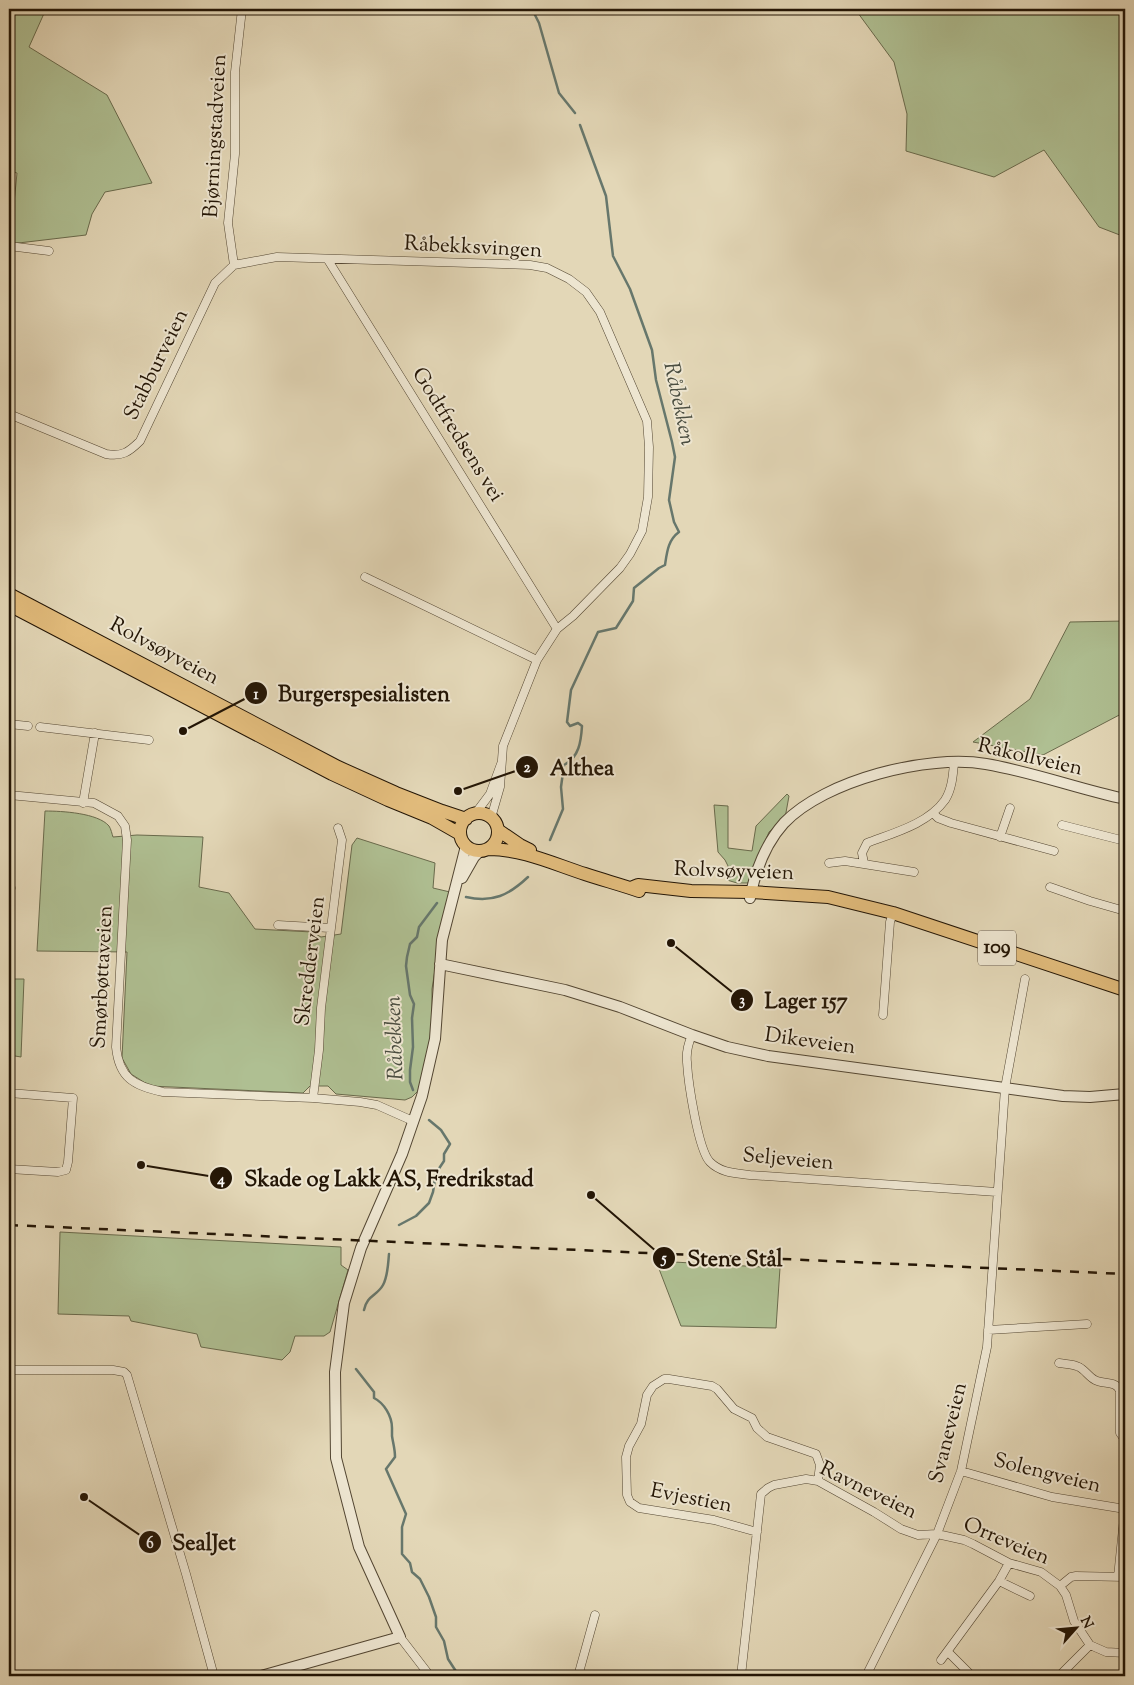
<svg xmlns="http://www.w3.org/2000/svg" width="1134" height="1685" font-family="'Sorts Mill Goudy',serif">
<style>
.green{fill:#afbf92;stroke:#696a4c}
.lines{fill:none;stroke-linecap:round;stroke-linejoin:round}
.stream{stroke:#67776c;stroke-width:2.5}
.minor-casing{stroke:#534632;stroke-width:9}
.tertiary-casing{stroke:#534632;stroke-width:12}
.primary-casing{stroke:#231505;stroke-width:14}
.minor{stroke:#ede5d0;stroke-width:8}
.tertiary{stroke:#ede5d0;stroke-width:10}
.primary{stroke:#e2bc7c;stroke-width:12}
.rail{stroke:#231505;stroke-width:2.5;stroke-dasharray:9 9;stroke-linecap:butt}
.labels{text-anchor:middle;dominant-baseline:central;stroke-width:4;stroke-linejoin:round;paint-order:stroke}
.shield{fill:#ede5d0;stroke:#605342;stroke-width:1}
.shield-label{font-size:20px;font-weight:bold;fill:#231505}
.street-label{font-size:21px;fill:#231505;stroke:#ede5d0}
.water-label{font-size:22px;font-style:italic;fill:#4b4e41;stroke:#ede5d0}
.leader{fill:none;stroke:#231505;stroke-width:2}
.callout-dot{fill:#231505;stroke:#ede5d0;stroke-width:2}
.mark-label{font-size:15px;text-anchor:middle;font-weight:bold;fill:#fff}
.callout-label{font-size:22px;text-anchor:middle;font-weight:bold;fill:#231505;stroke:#ede5d0;stroke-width:4;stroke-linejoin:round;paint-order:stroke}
</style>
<rect width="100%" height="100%" fill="#e3d7b7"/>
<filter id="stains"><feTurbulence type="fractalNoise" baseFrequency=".004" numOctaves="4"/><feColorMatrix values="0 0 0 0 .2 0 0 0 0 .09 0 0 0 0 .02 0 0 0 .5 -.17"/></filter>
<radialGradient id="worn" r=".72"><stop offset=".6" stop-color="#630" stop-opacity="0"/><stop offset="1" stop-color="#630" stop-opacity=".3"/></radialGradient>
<path class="green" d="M9 9H46L29 47 107 95 152 183 105 192 92 214 86 235 10 244 17 173 9 171Z
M855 9H1125V237L1099 227 1044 150 994 177 906 151 907 114 894 62Z
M1125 621V712L1043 755 973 742 1030 699 1070 622Z
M787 794 789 796 785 818 769 832 748 883H737L727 880 728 866 725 860 718 852 714 805 728 806V848L752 851 756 826Z
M45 811C62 811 98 813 109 826 111 829 112 834 113 837L137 835 203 837 199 887 229 893 255 929 312 932 321 937 341 934 352 845 357 838 435 863 433 888 450 892 442 925 432 989V1042L421 1088 412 1097 405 1100 336 1094 328 1086H310L303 1093 150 1086 131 1074 122 1058 127 952 37 951Z
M9 979H24L21 1057 9 1055Z
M60 1232 341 1247V1265L348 1270 330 1332 324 1336H295L290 1352 282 1360 201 1347 197 1334 131 1321 129 1316 58 1314Z
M656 1261 780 1268 776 1328 681 1326Z"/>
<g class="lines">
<path class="stream" d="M532 9 539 23 559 93 575 113
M550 840 563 809 561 787 564 765C579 757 581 742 582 726L578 723 570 726 567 722 571 690 598 632 616 628 633 601 634 588 659 568 665 565C667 552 668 540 679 532L674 522 669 500 675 457 672 442 656 380 652 350 630 289 613 256 606 196 580 125
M466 897C493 903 509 895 528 877
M413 1090 410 1082V1070L413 1047 412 1018 414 1004 410 995 406 966 407 957 410 944 417 937 419 927 437 903
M399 1225 416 1216 429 1203 433 1192 436 1173 444 1161V1154L450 1144 441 1130 429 1120
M364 1310C367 1295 377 1296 383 1285 388 1276 388 1264 389 1254
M356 1369 374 1392V1398C384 1403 392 1416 392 1428 392 1430 392 1434 392 1436 393 1443 395 1449 395 1457L386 1469 406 1514 402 1527V1554L410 1563 412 1572 420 1579 429 1597 436 1617V1627L444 1641 448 1659 459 1676"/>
<g class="minor-casing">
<path id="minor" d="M9 246 49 251
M328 260 557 629
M234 265 228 223 235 154V72L242 9
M9 414 106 454C122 457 129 452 140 441L215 283 234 265 277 257 530 265 547 268 569 279 586 292 600 312 647 421 649 447 648 497 642 531 630 554 620 568 573 616 557 629 537 660 503 746 500 787 491 818
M365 577 537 660
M9 724 28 726
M40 727 149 740
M9 795 94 803 118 816 125 826 127 840 116 1047C119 1078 134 1086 163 1092L313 1098 360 1102 377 1105 413 1121
M83 803 95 733
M933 813 938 818 951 823 1054 851
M475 814 490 794 501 764
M1062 825 1125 841
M1000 837 1010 808
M829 863 845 861 914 872
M864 863 862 853 867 843C893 833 928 824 945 800 952 789 953 775 954 763
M1050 887 1090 901 1125 911
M9 888H11
M278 925 330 928
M883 1015 890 922 893 913
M692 1035C688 1044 686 1053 687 1062 688 1081 698 1150 710 1162 721 1173 735 1173 750 1175L997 1192
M9 1093 73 1098 68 1162 66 1170 58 1172 9 1169
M313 1098 319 1050 321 1008 342 840 338 828
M988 1330 1087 1324
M1059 1363C1065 1364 1074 1364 1079 1367 1085 1370 1089 1377 1095 1380 1104 1385 1116 1380 1120 1391V1433L1125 1440
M9 1370H113L124 1372 127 1375 186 1574 214 1676
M961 1471 1052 1497 1125 1509
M757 1532 714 1520 639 1508 630 1502 627 1495 626 1457 629 1446 641 1424 647 1395 653 1386 664 1379H669L712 1386 717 1389 734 1409 752 1418 757 1428 767 1437 816 1454 820 1465 818 1481
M1118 1577 1125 1509
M999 1581 1030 1596
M1060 1586 1071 1577 1076 1576 1125 1577
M400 1637 430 1676
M948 1652 972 1676
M941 1660 999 1581 1009 1563
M578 1676 595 1615
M741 1676 761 1494 768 1488 774 1485 806 1479 818 1481 874 1512 901 1529 918 1535 937 1534 964 1540 973 1544 1009 1563 1041 1572 1060 1586 1066 1595 1074 1621 1090 1645 1106 1652 1125 1653
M866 1676 937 1534 961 1471 987 1347 1005 1088 1025 979
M1059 1676 1090 1645"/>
</g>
<g class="tertiary-casing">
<path id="tertiary" d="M462 878 474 857 480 851
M750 898C755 872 766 843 784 823 825 780 928 754 986 764 1033 772 1078 789 1125 799
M440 964 565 990 620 1007 692 1035 727 1047 768 1056 1063 1096 1090 1097 1125 1094
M261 1676 400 1637 359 1547 336 1458 335 1372 344 1303 361 1248 402 1154 422 1096 435 1039 442 940 466 846"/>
</g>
<g class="primary-casing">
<path id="primary" d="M9 594 338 767 396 793 442 811 466 819
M9 605 332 774 388 800 432 818 460 834
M460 832a19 19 0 1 1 38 0a19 19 0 1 1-38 0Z
M498 830 520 845 530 850
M489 849C522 849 554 864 585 874 603 880 622 885 639 891
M633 887 638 885 691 891 751 892 828 897 893 913 1125 990"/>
</g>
<use href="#minor" class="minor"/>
<use href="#tertiary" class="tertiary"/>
<use href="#primary" class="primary"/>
<path class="rail" d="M9 1225 1125 1274"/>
</g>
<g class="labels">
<rect class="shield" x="978" y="930.5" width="38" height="35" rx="4"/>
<g class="shield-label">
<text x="997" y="948">109</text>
</g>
<g class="street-label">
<text transform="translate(216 136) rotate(-87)">Bjørningstadveien</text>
<text transform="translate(473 248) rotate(3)">Råbekksvingen</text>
<text transform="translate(157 365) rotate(-64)">Stabburveien</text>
<text transform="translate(457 435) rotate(58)">Godtfredsens vei</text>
<text transform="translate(164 652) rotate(28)">Rolvsøyveien</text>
<text transform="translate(1030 758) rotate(13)">Råkollveien</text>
<text transform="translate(734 872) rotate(2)">Rolvsøyveien</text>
<text transform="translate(311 961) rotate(-83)">Skredderveien</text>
<text transform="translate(103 977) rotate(-87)">Smørbøttaveien</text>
<text transform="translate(810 1042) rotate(8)">Dikeveien</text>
<text transform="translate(788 1160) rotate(5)">Seljeveien</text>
<text transform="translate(949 1433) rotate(-76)">Svaneveien</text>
<text transform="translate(1047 1474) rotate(14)">Solengveien</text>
<text transform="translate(868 1491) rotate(26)">Ravneveien</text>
<text transform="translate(691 1499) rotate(11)">Evjestien</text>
<text transform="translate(1006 1542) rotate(23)">Orreveien</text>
</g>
<g class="water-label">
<text transform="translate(678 404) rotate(78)">Råbekken</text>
<text transform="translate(396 1038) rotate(-92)">Råbekken</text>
</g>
</g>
<path class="leader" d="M183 731L256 693M458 791L527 767M671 943L742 1000M141 1165L221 1178M591 1195L664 1258M84 1497L150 1542"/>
<g class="callout-dot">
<circle cx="183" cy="731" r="5"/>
<circle cx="458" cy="791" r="5"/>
<circle cx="671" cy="943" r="5"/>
<circle cx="141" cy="1165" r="5"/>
<circle cx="591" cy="1195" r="5"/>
<circle cx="84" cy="1497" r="5"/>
<circle cx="256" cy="693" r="12"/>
<circle cx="527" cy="767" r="12"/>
<circle cx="742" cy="1000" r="12"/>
<circle cx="221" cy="1178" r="12"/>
<circle cx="664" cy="1258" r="12"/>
<circle cx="150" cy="1542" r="12"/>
</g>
<g class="mark-label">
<text x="256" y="699">1</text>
<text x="527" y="772">2</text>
<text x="742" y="1005">3</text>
<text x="221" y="1184">4</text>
<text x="664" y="1263">5</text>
<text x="150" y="1548">6</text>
</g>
<g class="callout-label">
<text x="364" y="701">Burgerspesialisten</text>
<text x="582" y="775">Althea</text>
<text x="806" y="1008">Lager 157</text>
<text x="389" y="1186">Skade og Lakk AS, Fredrikstad</text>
<text x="735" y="1266">Stene Stål</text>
<text x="204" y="1550">SealJet</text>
</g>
<rect width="1134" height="1685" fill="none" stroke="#e3d7b7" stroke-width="30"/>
<rect x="10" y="10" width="1114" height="1665" fill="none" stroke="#231505" stroke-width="2.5"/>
<rect x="15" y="15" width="1104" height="1655" fill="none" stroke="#231505"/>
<g transform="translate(1076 1628) rotate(63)" stroke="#ede5d0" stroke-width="4" paint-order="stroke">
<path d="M0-4L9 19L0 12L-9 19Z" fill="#231505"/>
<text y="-8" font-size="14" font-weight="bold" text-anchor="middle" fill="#231505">N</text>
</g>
<rect width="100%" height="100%" filter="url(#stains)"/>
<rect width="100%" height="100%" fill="url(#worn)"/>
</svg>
